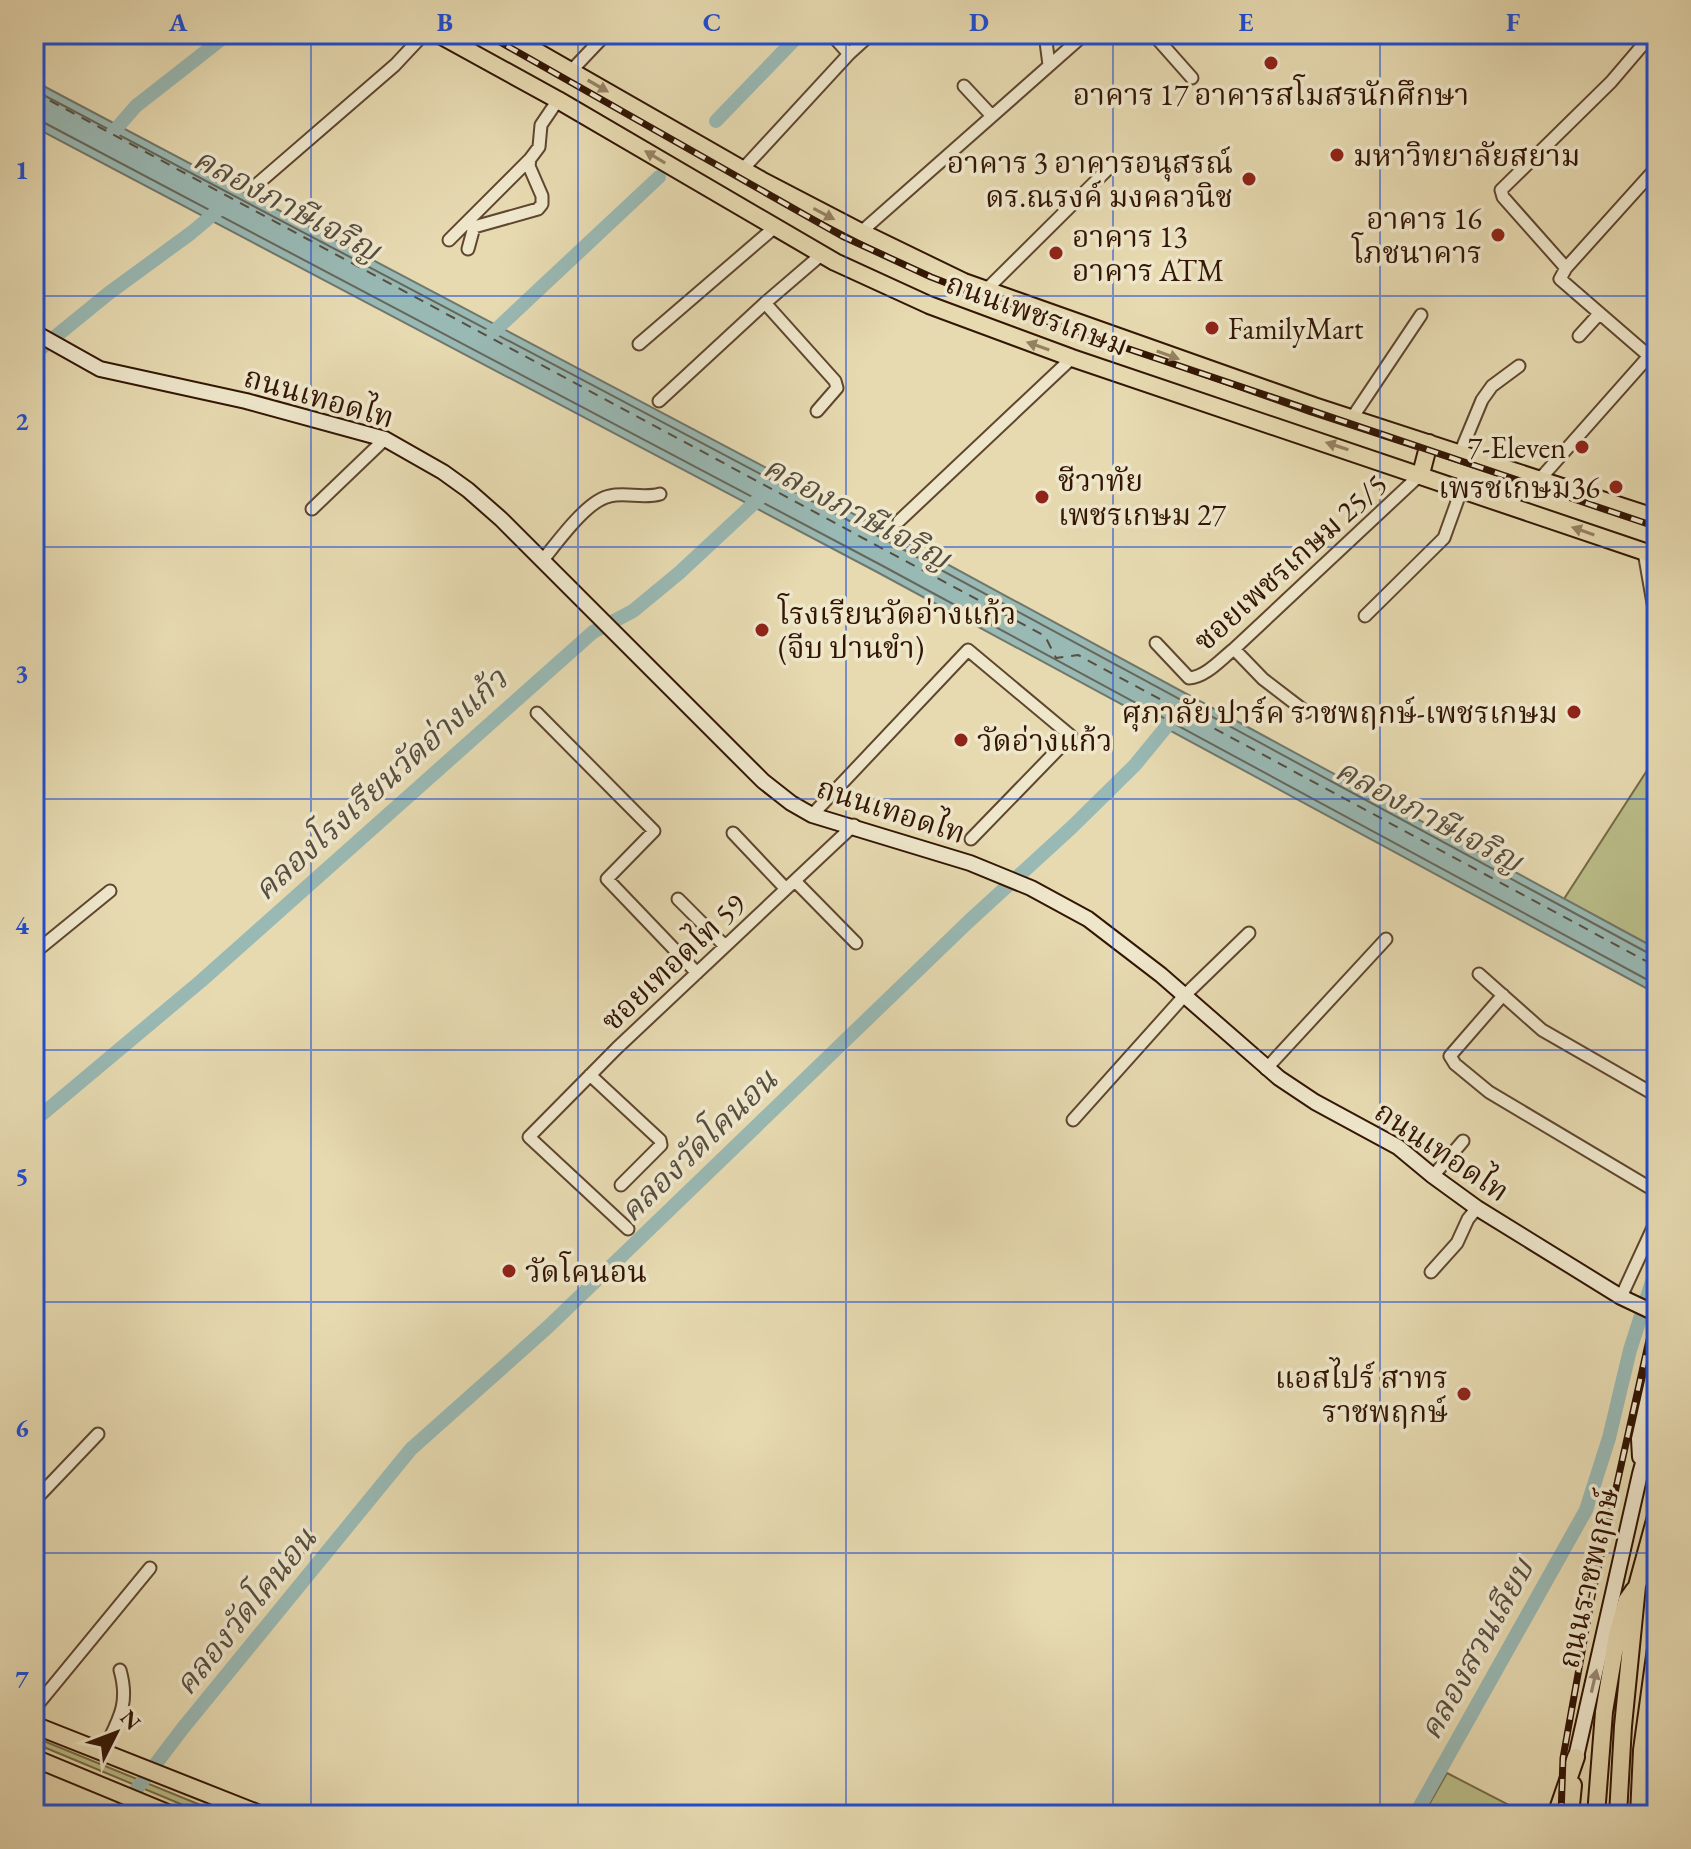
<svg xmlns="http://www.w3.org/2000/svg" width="1691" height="1849" font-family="'EB Garamond','Noto Serif Thai',serif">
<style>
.green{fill:#babe89;stroke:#766a46;stroke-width:2}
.water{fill:#99b9b4;stroke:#70776d;stroke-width:2}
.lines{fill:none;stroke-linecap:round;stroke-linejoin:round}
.shore{stroke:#66675c;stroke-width:2}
.canal{stroke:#99b9b4;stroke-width:14}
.ferry{stroke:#564e41;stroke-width:2;stroke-dasharray:10 8;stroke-linecap:butt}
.street-casing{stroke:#5f462e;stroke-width:15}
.secondary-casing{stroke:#321503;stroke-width:18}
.primary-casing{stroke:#321503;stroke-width:20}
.street{stroke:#efe7cc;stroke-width:11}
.secondary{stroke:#efe7cc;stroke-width:14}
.primary{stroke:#e7dab1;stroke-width:16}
.rail-casing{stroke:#321503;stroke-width:7}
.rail{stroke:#efe7cc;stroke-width:4;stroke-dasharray:12;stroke-linecap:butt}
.oneway{fill:#968163}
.oneway2{fill:#9a8872}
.grid{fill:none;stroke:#1d4ed8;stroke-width:2;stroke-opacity:0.55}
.poi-dot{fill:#8f2418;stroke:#efe7cc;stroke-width:3}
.labels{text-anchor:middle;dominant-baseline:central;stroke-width:7;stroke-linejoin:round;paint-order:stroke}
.poi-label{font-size:30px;fill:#321503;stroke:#efe7cc;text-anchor:start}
.street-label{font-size:30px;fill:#321503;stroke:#efe7cc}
.water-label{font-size:32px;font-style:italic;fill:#564e41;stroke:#efe7cc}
.neatline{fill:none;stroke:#1d4ed8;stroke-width:3}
.grid-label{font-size:26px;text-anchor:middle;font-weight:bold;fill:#1d4ed8}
</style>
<rect width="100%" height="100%" fill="#e7dab1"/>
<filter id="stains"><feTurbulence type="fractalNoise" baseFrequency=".0025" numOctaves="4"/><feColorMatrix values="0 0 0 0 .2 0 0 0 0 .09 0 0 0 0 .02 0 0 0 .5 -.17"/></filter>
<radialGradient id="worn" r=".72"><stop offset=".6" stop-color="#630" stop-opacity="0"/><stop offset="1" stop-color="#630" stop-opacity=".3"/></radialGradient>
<path class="green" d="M1657 755V949L1564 899Z
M34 1737 225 1815H207L34 1743Z
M1447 1773 1528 1815H1423Z"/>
<path class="water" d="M34 81 899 538 1657 949V994L877 572 34 127Z"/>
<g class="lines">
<path class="shore" d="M34 90 895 545 1650 954 1657 956
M34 120 41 121 881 565 1657 985"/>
<path class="canal" d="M716 121 800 34
M108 138 136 106 228 34
M487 338 659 177
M34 354 109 293 191 233 222 207
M34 1121 201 981 593 632 633 611 679 573 764 494
M117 1815 183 1728 411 1449 549 1326 968 922 1072 827 1135 765 1176 715
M1415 1815 1586 1510 1609 1438 1630 1350 1657 1266"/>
<path class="ferry" d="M34 92 1045 636 1056 658 1078 655 1657 967"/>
<g class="street-casing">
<path id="street" d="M831 34 849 54
M1045 34 1049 65
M1153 34 1192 78
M571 71 606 34
M964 86 992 116
M742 170 849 54 871 34
M255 186 395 65 424 34
M861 232 1085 34
M449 240 529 160
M468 249 474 227 538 209 542 204V196L529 166 530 159 539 147 541 125 558 100
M1566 268 1503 197 1501 190 1611 82 1652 34
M986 290 1113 164
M765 303 835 381 837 388 817 411
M1579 336 1599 314
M639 344 775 227
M1649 356 1560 279 1566 268 1657 167
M659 401 765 303 822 254
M1352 418 1421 315
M1460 453 1482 400 1492 386 1519 366
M1540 479 1657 347
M312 509 385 439
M899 521 1072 358
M1644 552 1654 609 1657 612
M542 561C557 543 587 500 610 496 626 492 643 499 660 494
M1365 616 1444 538 1462 488
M1156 643 1189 678C1206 677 1221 659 1234 649L1421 474
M1234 649 1263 679 1306 712
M537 713 654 831 607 879 697 973
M812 815 968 650 1071 736 971 839
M733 833 786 889
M795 881 856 943
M678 899 725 946
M34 953 110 891
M1479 974 1542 1030 1657 1096
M1503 995 1450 1056 1455 1064 1489 1092 1657 1192
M1266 1069 1386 939
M590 1075 660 1140 661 1145 621 1185
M1073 1120 1185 995 1249 933
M1433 1176 1463 1141
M628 1229 529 1137 617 1048 854 825
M1431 1272 1457 1243 1468 1219 1477 1208
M1621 1297 1657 1219
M34 1501 98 1434
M34 1709 150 1568
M103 1752C118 1720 130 1705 120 1670"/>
</g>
<g class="secondary-casing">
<path id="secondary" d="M34 332 100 369 246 401 385 439 443 472 468 490 501 519 763 781 791 803 812 815 970 863 1031 888 1088 919 1161 975 1279 1078 1315 1102 1398 1147 1433 1176 1477 1208 1621 1297 1657 1314
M1640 1457 1639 1439 1657 1359
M1576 1757 1640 1474 1657 1412"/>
</g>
<g class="primary-casing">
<path id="primary" d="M438 34 558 100 835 262 929 305 1072 358 1657 556
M506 34 761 180 861 232 964 282 1314 406 1657 518
M1421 474 1429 443
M34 1725 262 1815
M34 1758 172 1815
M1556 1815 1576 1757
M1570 1815 1573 1785
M1596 1815 1604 1712 1617 1635 1627 1600 1634 1590
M1618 1815 1623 1726 1637 1586 1657 1513
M1639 1815 1642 1750 1657 1641"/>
</g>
<use href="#street" class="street"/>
<use href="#secondary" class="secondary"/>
<use href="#primary" class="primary"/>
<g class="rail-casing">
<path id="rail" d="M486 34 842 236 931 277 1034 317 1657 527
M1561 1815 1563 1758 1592 1596 1649 1340 1657 1315"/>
</g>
<use href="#rail" class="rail"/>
</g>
<defs><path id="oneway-solid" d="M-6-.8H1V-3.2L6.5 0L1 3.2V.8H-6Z" transform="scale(2)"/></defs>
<g class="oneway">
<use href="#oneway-solid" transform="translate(598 86) rotate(30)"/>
<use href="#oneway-solid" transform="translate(655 157) rotate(-149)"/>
<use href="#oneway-solid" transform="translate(824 214) rotate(28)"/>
<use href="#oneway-solid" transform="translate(1038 346) rotate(-161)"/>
<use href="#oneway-solid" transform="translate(1168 355) rotate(20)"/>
<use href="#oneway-solid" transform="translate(1337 446) rotate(-162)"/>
<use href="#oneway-solid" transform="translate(1583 531) rotate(-161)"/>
</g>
<use class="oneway2" href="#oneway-solid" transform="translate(1594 1681) rotate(-77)"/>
<path class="grid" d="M311 34V1815M578 34V1815M846 34V1815M1113 34V1815M1380 34V1815M34 296H1657M34 547H1657M34 799H1657M34 1050H1657M34 1302H1657M34 1553H1657"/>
<g class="poi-dot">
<circle cx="1271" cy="63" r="8"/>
<circle cx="1337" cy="155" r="8"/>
<circle cx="1249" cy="179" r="8"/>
<circle cx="1498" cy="235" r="8"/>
<circle cx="1056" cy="253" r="8"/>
<circle cx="1212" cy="328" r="8"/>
<circle cx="1582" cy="447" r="8"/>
<circle cx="1616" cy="487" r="8"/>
<circle cx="1042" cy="497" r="8"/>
<circle cx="762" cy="630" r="8"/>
<circle cx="1574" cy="712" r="8"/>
<circle cx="961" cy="740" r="8"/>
<circle cx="509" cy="1271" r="8"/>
<circle cx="1464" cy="1394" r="8"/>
</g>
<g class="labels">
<g class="poi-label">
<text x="1271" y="94" text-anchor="middle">อาคาร 17 อาคารสโมสรนักศึกษา</text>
<text x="1353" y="155">มหาวิทยาลัยสยาม</text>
<text x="1233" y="162" text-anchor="end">อาคาร 3 อาคารอนุสรณ์<tspan x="1233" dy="34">ดร.ณรงค์ มงคลวนิช</tspan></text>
<text x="1482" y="218" text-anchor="end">อาคาร 16<tspan x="1482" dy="34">โภชนาคาร</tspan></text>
<text x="1072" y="236">อาคาร 13<tspan x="1072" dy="34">อาคาร ATM</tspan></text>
<text x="1228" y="328">FamilyMart</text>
<text x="1566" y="447" text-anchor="end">7-Eleven</text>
<text x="1058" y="480">ชีวาทัย<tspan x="1058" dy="34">เพชรเกษม 27</tspan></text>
<text x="1600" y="487" text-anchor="end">เพรชเกษม36</text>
<text x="778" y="613">โรงเรียนวัดอ่างแก้ว<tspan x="778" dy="34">(จีบ ปานขำ)</tspan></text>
<text x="1558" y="712" text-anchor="end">ศุภาลัย ปาร์ค ราชพฤกษ์-เพชรเกษม</text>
<text x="977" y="740">วัดอ่างแก้ว</text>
<text x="525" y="1271">วัดโคนอน</text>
<text x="1448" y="1377" text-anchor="end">แอสไปร์ สาทร<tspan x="1448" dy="34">ราชพฤกษ์</tspan></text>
</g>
<g class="street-label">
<text transform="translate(1037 314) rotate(20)">ถนนเพชรเกษม</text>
<text transform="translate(319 397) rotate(16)">ถนนเทอดไท</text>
<text transform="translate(1290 562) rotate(-42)">ซอยเพชรเกษม 25/5</text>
<text transform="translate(891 810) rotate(18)">ถนนเทอดไท</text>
<text transform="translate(673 962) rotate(-43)">ซอยเทอดไท 59</text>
<text transform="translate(1442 1151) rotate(34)">ถนนเทอดไท</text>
<text transform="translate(1588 1578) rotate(-77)">ถนนราชพฤกษ์</text>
</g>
<g class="water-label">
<text transform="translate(287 204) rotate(28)">คลองภาษีเจริญ</text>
<text transform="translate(857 512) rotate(28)">คลองภาษีเจริญ</text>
<text transform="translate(380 784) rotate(-42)">คลองโรงเรียนวัดอ่างแก้ว</text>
<text transform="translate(1429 815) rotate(28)">คลองภาษีเจริญ</text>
<text transform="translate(698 1145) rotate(-44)">คลองวัดโคนอน</text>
<text transform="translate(245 1611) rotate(-51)">คลองวัดโคนอน</text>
<text transform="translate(1476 1649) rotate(-61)">คลองสวนเลียบ</text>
</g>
</g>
<rect width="1691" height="1849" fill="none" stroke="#e7dab1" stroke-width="88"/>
<g transform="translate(116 1733) rotate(48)" stroke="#efe7cc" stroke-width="6" paint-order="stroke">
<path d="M0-6L14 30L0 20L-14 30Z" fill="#321503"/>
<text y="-12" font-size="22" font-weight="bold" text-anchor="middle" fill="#321503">N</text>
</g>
<rect x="44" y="44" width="1603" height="1761" class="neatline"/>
<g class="grid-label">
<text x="178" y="31">A</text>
<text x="445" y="31">B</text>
<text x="712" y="31">C</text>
<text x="979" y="31">D</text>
<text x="1246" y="31">E</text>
<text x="1513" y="31">F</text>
<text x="22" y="179">1</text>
<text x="22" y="430">2</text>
<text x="22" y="682">3</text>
<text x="22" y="934">4</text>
<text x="22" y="1185">5</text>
<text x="22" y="1437">6</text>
<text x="22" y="1688">7</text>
</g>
<rect width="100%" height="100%" filter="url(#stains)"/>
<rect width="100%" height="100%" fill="url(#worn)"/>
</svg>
